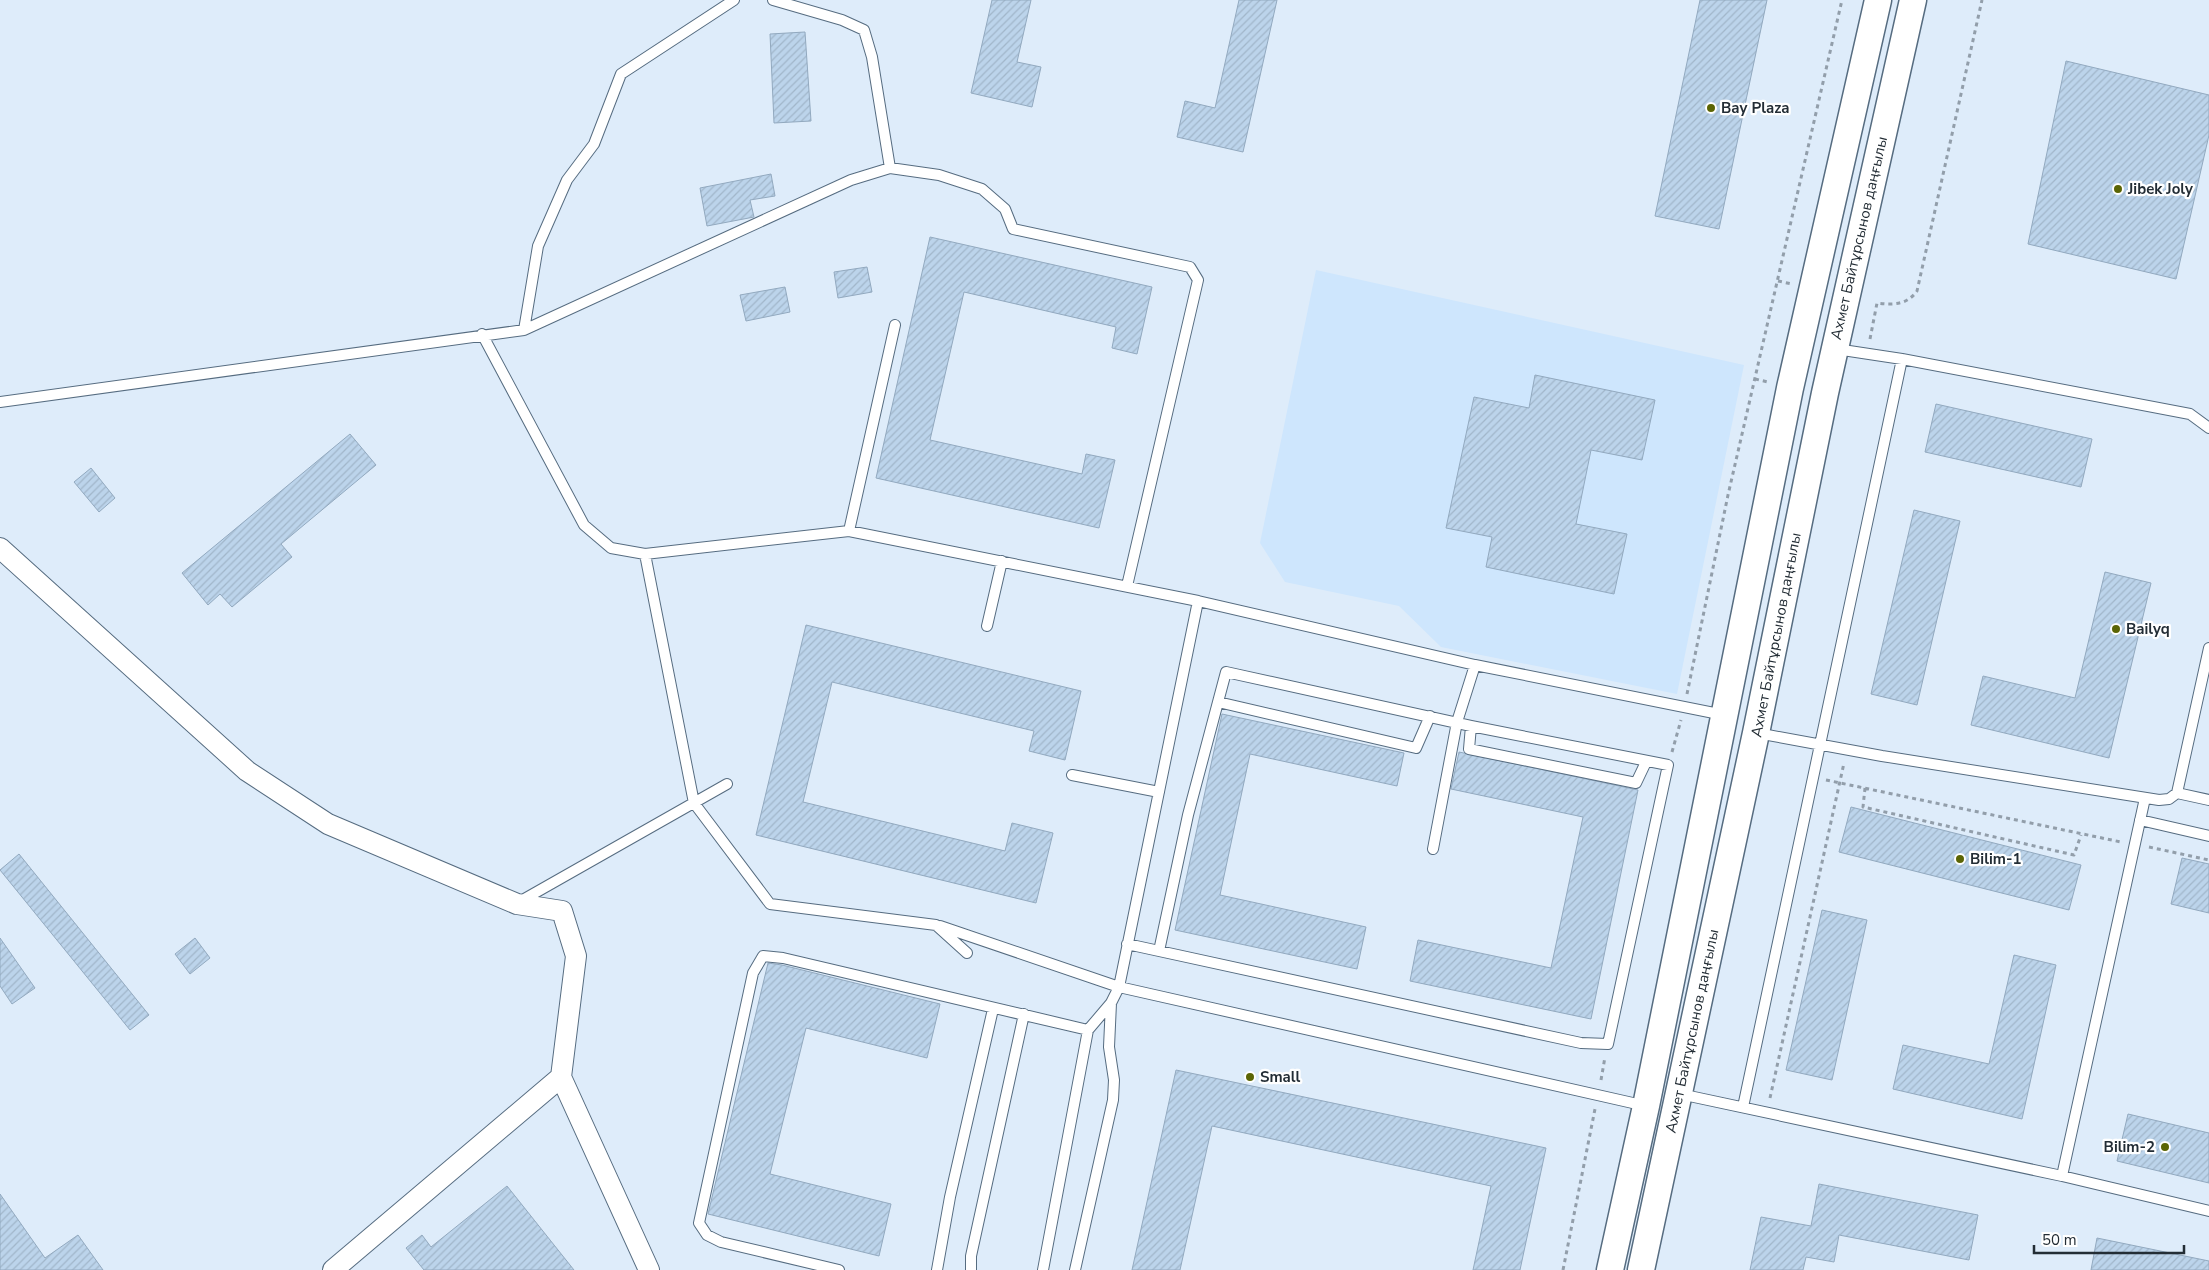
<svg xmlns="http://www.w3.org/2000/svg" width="2209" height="1270" font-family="'Nunito Sans',sans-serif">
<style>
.built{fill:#cee6fd}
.building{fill:url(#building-hatch);stroke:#92a9bf}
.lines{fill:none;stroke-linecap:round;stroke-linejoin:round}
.service-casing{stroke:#566c80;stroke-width:12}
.minor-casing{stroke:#566c80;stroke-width:22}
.tertiary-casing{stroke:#566c80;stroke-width:29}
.path{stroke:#929eaa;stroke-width:3;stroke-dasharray:4 4;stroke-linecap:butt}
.service{stroke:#fff;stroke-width:10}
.minor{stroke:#fff;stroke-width:20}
.tertiary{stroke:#fff;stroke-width:26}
.poi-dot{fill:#5b6505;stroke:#fff;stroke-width:2}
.labels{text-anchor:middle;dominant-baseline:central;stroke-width:4.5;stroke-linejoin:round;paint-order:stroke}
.poi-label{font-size:15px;font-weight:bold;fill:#232d35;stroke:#fff;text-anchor:start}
.street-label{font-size:15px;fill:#232d35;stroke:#fff}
</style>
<defs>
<pattern id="building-hatch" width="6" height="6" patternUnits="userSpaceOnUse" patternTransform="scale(1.25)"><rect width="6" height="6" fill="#bcd4eb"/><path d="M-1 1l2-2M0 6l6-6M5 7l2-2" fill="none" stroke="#a1b6ca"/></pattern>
</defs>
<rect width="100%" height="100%" fill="#deecfa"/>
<path class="built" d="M1316 270 1744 365 1677 694 1441 647 1399 606 1285 582 1260 543Z"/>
<path class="building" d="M992 0H1031L1017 62 1041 67 1032 107 971 93Z
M1239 0H1277L1243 152 1177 137 1185 101 1215 108Z
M1700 0H1767L1719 229 1655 216Z
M805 32 811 121 774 123 770 34Z
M2066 61 2209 95V135L2176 279 2028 244Z
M771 174 775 196 750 200 754 217 707 226 700 188Z
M930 237 1152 287 1137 354 1112 348 1116 327 964 292 930 440 1082 474 1086 454 1115 460 1099 528 876 478Z
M867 267 872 292 838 298 834 272Z
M785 287 790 312 746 321 740 295Z
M1535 375 1655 400 1642 460 1591 450 1576 524 1627 534 1614 594 1486 567 1492 537 1446 528 1474 397 1529 408Z
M1936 404 2092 439 2081 487 1925 452Z
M350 434 376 465 281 544 292 557 232 607 220 594 208 605 182 573Z
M91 468 115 498 99 512 74 482Z
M1914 510 1960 521 1917 705 1871 694Z
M2105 572 2151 583 2109 758 1971 725 1983 676 2075 698Z
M806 625 1081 691 1065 760 1029 751 1034 731 832 682 803 802 1005 851 1012 823 1053 833 1036 903 756 835Z
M1222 714 1404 753 1397 786 1250 754 1220 895 1366 927 1357 969 1175 930Z
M1459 752 1638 790 1591 1019 1410 981 1418 940 1551 968 1583 817 1451 789Z
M1851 807 2081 865 2069 910 1839 852Z
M19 854 149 1015 130 1030 0 870Z
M2182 858 2209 864V913L2171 904Z
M1822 910 1867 920 1832 1080 1786 1070Z
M0 938 35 988 12 1004 0 986Z
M195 938 210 958 190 974 175 954Z
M2014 955 2056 965 2022 1119 1893 1089 1903 1045 1989 1064Z
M768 963 782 965 940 1004 927 1058 806 1028 770 1174 891 1204 879 1256 708 1214Z
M1176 1070 1546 1148 1520 1270H1473L1491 1186 1212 1126 1180 1270H1132Z
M2128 1114 2209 1133V1183L2117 1161Z
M1819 1184 1978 1215 1969 1260 1839 1235 1834 1262 1806 1257 1803 1270H1750L1761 1217 1811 1226Z
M507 1186 574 1270H424L406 1248 422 1235 431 1247Z
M0 1194 45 1258 78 1235 103 1270H0Z
M2097 1238 2209 1261V1270H2091Z"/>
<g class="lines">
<g class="service-casing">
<path id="service" d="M773 0 842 20 864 30 872 57 890 168
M524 330 538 246 567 180 594 144 621 74 734 0
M482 334 584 525 611 548 645 554 694 803 770 904 936 925 967 953
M1836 349 1902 359 2190 414 2209 428
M0 402 524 330 851 180 890 168 939 175 982 189 1005 209 1013 229 1190 267 1198 280 1127 586
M849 531 895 325
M645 554 849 531 1198 601 1475 665
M1198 601 1119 987 1646 1106
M987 626 1002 561
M1471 726 1469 749 1636 783 1646 762
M1757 733 1882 756 2159 800 2169 799 2177 793 2209 648
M1072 775 1159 792
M2177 793 2209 800
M2140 820 2209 836
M1433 849 1457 722 1475 665 1724 715
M519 902 727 784
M940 926 1119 987 1111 1003 1088 1030 1043 1270
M1127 944 1581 1043 1608 1044 1668 765 1471 726 1226 672 1218 702 1416 748 1430 716
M1159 951 1188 815 1218 702
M1680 1094 2062 1176 2145 798
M1743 1107 1902 359
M2062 1176 2209 1211
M839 1270 721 1242 707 1235 699 1223 753 973 763 956 783 958 1088 1030
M937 1270 950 1197 993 1009
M971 1270V1256L1024 1014
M1075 1270 1113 1100 1114 1080 1109 1047 1111 1003"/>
</g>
<g class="minor-casing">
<path id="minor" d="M0 548 247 771 328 824 517 904 562 911 576 956 561 1077
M333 1270 561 1077 649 1270"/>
</g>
<g class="tertiary-casing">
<path id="tertiary" d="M1610 1270 1646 1106 1790 388 1878 0
M1641 1270 1756 733 1825 393 1913 0"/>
</g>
<path class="path" d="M1778 281 1792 284
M1870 339 1877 303C1893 305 1907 305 1917 291L1982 0
M1755 379 1768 382
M1687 694 1728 495 1842 0
M1672 752 1681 720
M1826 780 2121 842
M1865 788 1863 807 2074 855 2081 835
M2149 847 2209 860
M1601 1080 1605 1057
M1770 1098 1844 763
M1563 1270 1595 1109"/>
<use href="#service" class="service"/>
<use href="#minor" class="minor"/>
<use href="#tertiary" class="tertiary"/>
</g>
<g class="poi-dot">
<circle cx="1711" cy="108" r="5"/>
<circle cx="2118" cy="189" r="5"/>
<circle cx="2116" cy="629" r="5"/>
<circle cx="1960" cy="859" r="5"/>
<circle cx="1250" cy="1077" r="5"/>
<circle cx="2165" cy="1147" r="5"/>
</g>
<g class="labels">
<g class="poi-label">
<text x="1721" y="108">Bay Plaza</text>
<text x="2128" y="189">Jibek Joly</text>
<text x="2126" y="629">Bailyq</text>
<text x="1970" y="859">Bilim-1</text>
<text x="1260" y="1077">Small</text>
<text x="2155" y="1147" text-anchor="end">Bilim-2</text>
</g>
<g class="street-label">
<text transform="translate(1859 238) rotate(-77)">Ахмет Байтұрсынов даңғылы</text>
<text transform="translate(1776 635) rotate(-79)">Ахмет Байтұрсынов даңғылы</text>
<text transform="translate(1692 1031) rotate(-78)">Ахмет Байтұрсынов даңғылы</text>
</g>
</g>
<path d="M2034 1245v8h150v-8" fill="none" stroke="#232d35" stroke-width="2.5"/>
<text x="2042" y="1245" font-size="15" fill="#232d35" stroke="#ffffff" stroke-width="4" paint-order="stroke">50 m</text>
</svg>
